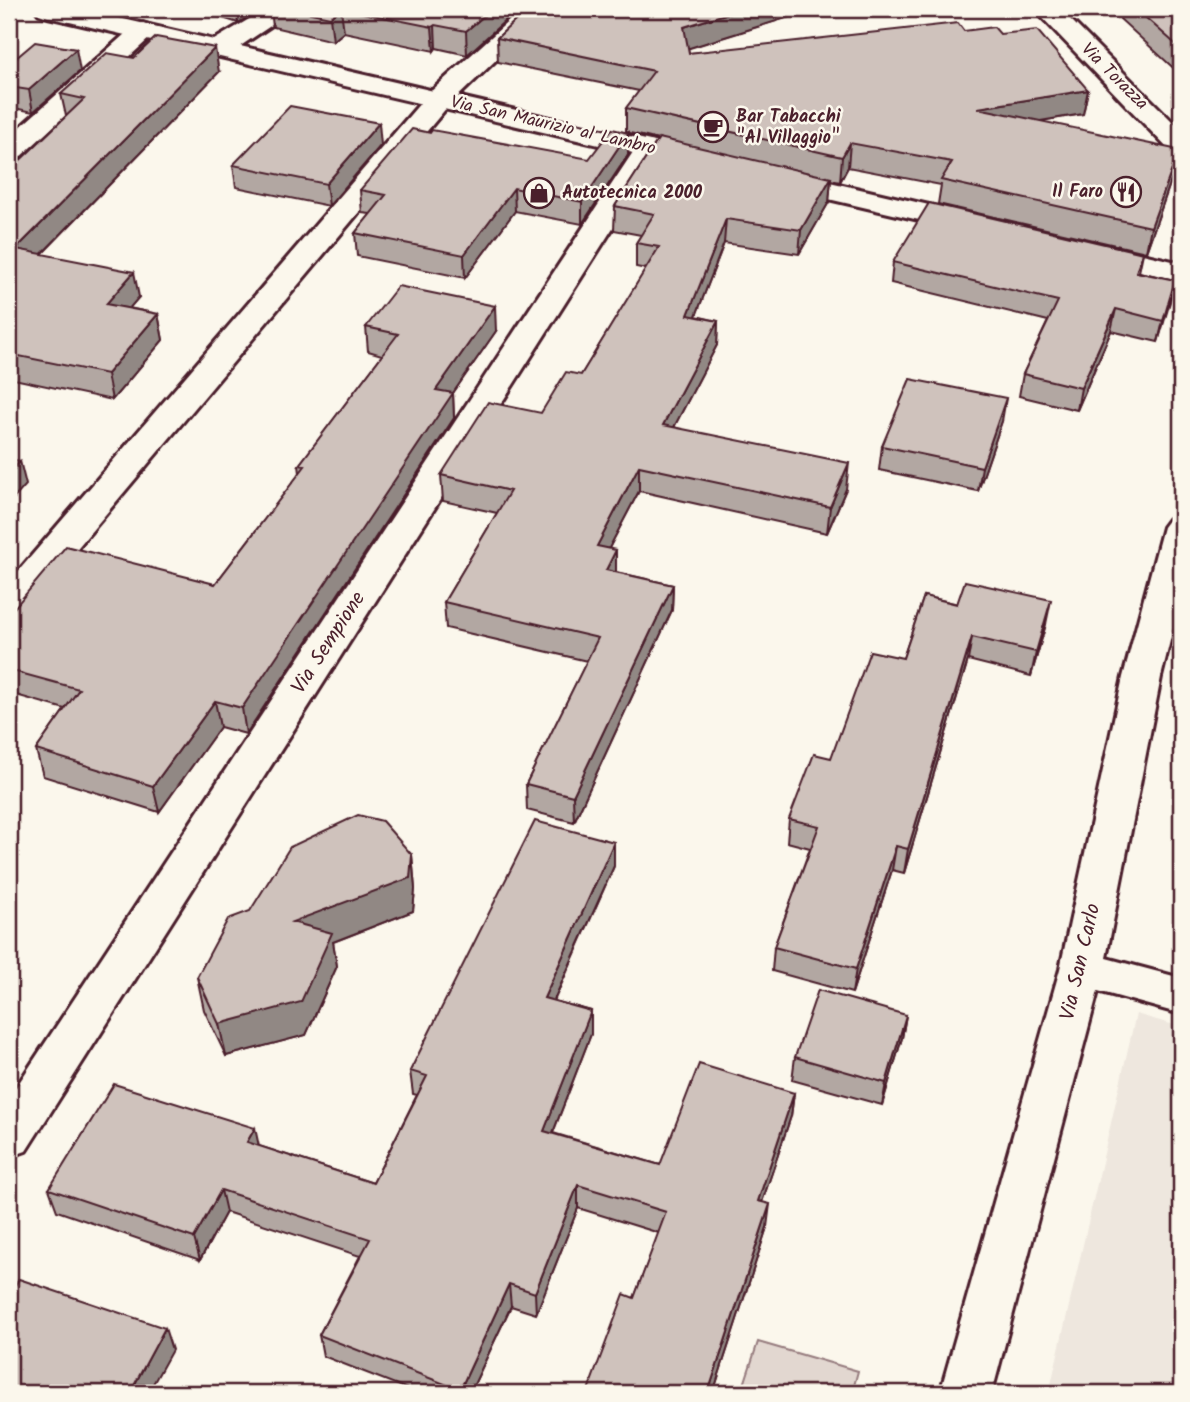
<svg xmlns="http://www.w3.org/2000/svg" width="1190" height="1402" font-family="Kalam,sans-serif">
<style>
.built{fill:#eee7de}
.green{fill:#e2d7d0;stroke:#967b7e;stroke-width:2}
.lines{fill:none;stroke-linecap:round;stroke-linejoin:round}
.minor-casing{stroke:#4a1f2b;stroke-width:6}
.major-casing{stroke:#4a1f2b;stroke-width:6}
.minor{fill:#fbf7ec;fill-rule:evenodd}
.major{fill:#fbf7ec;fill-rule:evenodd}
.wall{fill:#b2a7a2;stroke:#4a1f2b;stroke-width:2}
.shaded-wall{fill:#918884;stroke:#4a1f2b;stroke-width:2}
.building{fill:#cfc2bc;stroke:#4a1f2b;stroke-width:2}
.labels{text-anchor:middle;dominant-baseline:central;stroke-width:5;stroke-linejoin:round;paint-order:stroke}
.far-street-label{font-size:18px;fill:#4a1f2b;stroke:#fbf7ec}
.far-poi-label{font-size:18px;font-weight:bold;fill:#4a1f2b;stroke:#fbf7ec;text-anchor:start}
.street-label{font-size:21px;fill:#4a1f2b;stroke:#fbf7ec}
</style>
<rect width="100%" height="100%" fill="#fbf7ec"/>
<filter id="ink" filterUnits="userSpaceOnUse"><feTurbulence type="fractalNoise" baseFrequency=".0143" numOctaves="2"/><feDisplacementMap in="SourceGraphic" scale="14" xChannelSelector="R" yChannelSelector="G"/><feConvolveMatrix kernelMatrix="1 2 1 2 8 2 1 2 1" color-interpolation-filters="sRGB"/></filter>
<g filter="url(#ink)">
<path class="built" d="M1136 1014 1181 1027V1393H1049Z"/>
<path class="green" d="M758 1342 858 1371 852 1393H755L743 1388Z"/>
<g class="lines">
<g class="minor-casing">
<path id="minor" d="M266 9H296L227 55H209L205 49 209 43Z
M522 9H549L448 106 22 614 9 617V582L428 94Z
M1034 9H1060L1181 130V154L1171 152Z
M143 23 152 26 156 31 152 36 19 158 9 160V137L134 26Z
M649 141 659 143 663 149 26 1151 9 1157V1098L635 149 639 143Z
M1181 516V596L1161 677 1106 958 1181 978V1014L1098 991 992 1393H940L1060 969 1123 677 1163 527 1169 519Z"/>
</g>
<g class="major-casing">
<path id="major" d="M35 9H80L702 153 712 155 716 161 712 167 702 169 48 17 39 14Z
M778 170 985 218 990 224 985 230 975 233 768 185 764 179 768 173Z
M1091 242 1181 263V281L1080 257 1076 251 1080 245Z"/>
</g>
<use href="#minor" class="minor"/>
<use href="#major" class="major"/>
</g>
<path class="wall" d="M194 9H261L238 23Z
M271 9H518L467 55 436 48 434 51 344 32 333 41 273 27Z
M528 9H815L688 48 689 53 964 31 1000 34 1088 90 1083 114 1040 121 1173 175 1146 252 938 204 941 185 848 167 840 182 831 180 829 202 799 254 724 243 696 316 718 321 717 345 674 427 846 489 827 533 639 491 609 548 616 572 673 585 672 610 574 822 527 810 526 784 587 661 446 628 444 602 497 513 443 501 441 475 541 413 581 375 646 269 636 267V243L641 235 614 230 615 206 658 140 626 132V108L639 91 498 62 497 38Z
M1122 9H1181V75L1120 19Z
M9 64 80 71 33 112 9 107Z
M219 72 42 254 139 297 129 308 158 314 163 340 112 400 9 378V171L66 116 61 94Z
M628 133V155L582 224 515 211 465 278 357 256 355 233 371 214 362 213 360 190 589 159Z
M381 145 329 206 236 187 233 165Z
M1143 253 1139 272 1175 280 1158 342 1111 331 1077 410 1019 396 1023 374 1048 321 891 283 893 262Z
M366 327 496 331 453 393 454 418 246 734 220 727 159 812 43 776 36 750 65 709 9 693V614L215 584 300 473 299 465 382 355 368 351Z
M1002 421 978 491 879 470 882 446Z
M924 596 1046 624 1031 676 968 660 904 873 892 870 852 993 772 971 774 947 810 848 787 842 789 819 903 658Z
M412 855 415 889 413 911 333 942 337 966 306 1035 226 1056 204 1010 197 977Z
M614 866 554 1001 591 1011V1034L553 1133 660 1165 794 1093 791 1116 762 1202 767 1227 713 1393H587L634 1298 659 1233 578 1208 536 1314 511 1306 470 1393H418L323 1356 319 1335 360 1256 226 1212 200 1260 57 1211 49 1189 259 1146 373 1183 417 1095 413 1094 410 1071Z
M906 1015 902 1038 882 1105 792 1080 795 1057Z"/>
<path class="shaded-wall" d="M236 9H261L238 23Z
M341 9 344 32 333 41 330 17Z
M492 9H518L467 55 466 31Z
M741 9H815L683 50 684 27Z
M435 25 436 48 434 51 432 27Z
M215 48 219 72 22 274 16 249Z
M76 49 80 71 33 112 29 90Z
M1088 90 1083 114 974 132 978 108Z
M379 123 381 145 329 206 326 184Z
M628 133V155L582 224V202Z
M850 143 848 167 840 182 842 157Z
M1179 150 1173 175 1146 252 1151 227Z
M831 178 829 202 799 254 801 230Z
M514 188 515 211 465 278 464 255Z
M726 219 724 243 687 339 688 315Z
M134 272 139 297 111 330 106 304Z
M1175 280 1170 302 1158 342 1163 321Z
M495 306 496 331 453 393 454 418 246 734 242 708 436 390Z
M1116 309 1111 331 1077 410 1081 388Z
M158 314 163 340 112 400 107 374Z
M718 321 717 345 662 450 663 425Z
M1006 398 1002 421 978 491 982 467Z
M20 461 26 485 9 504V474Z
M849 463 846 489 827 533 830 507Z
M639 466V491L597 571V546Z
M616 550V576L606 570Z
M673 585 672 610 574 822 573 796Z
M1051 600 1046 624 1031 676 1036 652Z
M972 637 968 660 904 873 908 849Z
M215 701 220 727 159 812 153 786Z
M614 842V866L544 1022V998Z
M896 846 892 870 852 993 856 969Z
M412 855 415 889 413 911 333 942 337 966 306 1035 226 1056 219 1024 292 922Z
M591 1011V1034L545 1153 544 1131Z
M906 1015 902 1038 882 1105 886 1083Z
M794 1093 791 1116 755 1223 758 1201Z
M255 1128 260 1151 247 1142Z
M578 1185V1208L536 1314 535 1293Z
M221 1190 226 1212 200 1260 194 1238Z
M770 1204 767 1227 713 1393H708Z
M509 1284 511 1306 470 1393H461L460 1390Z
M165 1328 172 1350 148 1393H130Z"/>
<path class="building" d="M292 9H341L330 17Z
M343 9H492L466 31 435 25 432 27Z
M528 9H741L684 27 689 53 958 23 964 31 994 27 1000 34 1037 30 1088 90 978 108 1179 150 1151 227 941 180 952 162 850 143 842 157 626 108 654 71 497 38Z
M1136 9H1181V49Z
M156 37 215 48 16 249 134 272 106 304 158 314 107 374 9 354V171L84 99 61 94 107 53 134 58Z
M35 42 76 49 29 90 9 87V64Z
M290 106 379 123 326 184 233 165Z
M412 129 430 133 432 130 589 159 612 129 628 133 582 202 514 188 464 255 355 233 386 195 360 190Z
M659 138 831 178 801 230 726 219 688 315 718 321 663 425 849 463 830 507 639 466 597 546 616 550 606 570 673 585 573 796 526 784 598 638 444 602 510 491 441 475 488 402 541 413 566 372 581 375 659 247 636 243 654 214 615 206Z
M929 203 1143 253 1136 272 1175 280 1163 321 1116 309 1081 388 1023 374 1058 301 893 262Z
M398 286 495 306 436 390 453 393 242 708 215 701 153 786 36 750 79 689 9 670V614L66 546 215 584 305 466 299 465 398 334 366 327Z
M910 379 1006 398 982 467 882 446Z
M9 459 20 461 9 474Z
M965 581 1051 600 1036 652 972 637 908 849 896 846 856 969 774 947 819 826 789 819 814 754 831 758 870 651 903 658 924 596 957 604Z
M358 815 382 821 412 855 410 878 292 922 332 933 301 1002 219 1024 197 977 228 919 250 911 290 847Z
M535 821 614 842 544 998 591 1011 544 1131 660 1165 699 1064 794 1093 758 1201 770 1204 708 1393H587L624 1294 634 1298 666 1212 578 1185 535 1293 509 1284 460 1390 319 1335 370 1239 221 1190 194 1238 49 1189 114 1084 255 1128 247 1142 373 1183 427 1076 410 1071Z
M818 990 906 1015 886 1083 795 1057Z
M19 1279 165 1328 130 1393H14L9 1391V1295Z"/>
</g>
<defs>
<g id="cafe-ring" transform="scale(1.575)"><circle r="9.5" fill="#fbf7ec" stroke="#4a1f2b" stroke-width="1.5"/><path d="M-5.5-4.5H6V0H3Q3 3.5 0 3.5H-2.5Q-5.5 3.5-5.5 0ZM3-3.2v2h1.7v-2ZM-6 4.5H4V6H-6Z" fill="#4a1f2b"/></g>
<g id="restaurant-ring" transform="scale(1.575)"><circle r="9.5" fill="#fbf7ec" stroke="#4a1f2b" stroke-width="1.5"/><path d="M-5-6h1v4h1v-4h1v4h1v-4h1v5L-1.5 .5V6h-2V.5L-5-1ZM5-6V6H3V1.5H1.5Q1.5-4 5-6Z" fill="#4a1f2b"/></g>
<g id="shop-ring" transform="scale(1.575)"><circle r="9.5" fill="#fbf7ec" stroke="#4a1f2b" stroke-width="1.5"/><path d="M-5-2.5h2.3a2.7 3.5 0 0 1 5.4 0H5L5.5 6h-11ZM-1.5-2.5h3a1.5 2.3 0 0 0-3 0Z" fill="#4a1f2b"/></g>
</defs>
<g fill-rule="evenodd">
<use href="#cafe-ring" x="713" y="127"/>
<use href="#restaurant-ring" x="1126" y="192"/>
<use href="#shop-ring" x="539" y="193"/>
</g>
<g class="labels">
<g class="far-street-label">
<text transform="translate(1114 77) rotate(45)">Via Torazza</text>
<text transform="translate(553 126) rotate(13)">Via San Maurizio al Lambro</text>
</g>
<g class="far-poi-label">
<text x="736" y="117">Bar Tabacchi<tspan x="736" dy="21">"Al Villaggio"</tspan></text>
<text x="1103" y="192" text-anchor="end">Il Faro</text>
<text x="562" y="193">Autotecnica 2000</text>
</g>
<g class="street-label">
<text transform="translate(329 643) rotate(-57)">Via Sempione</text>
<text transform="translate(1081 962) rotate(-77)">Via San Carlo</text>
</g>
</g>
<rect width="1190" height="1402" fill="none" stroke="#fbf7ec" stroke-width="35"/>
<rect x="18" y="18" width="1155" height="1367" fill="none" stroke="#4a1f2b" stroke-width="2.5" filter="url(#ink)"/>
</svg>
